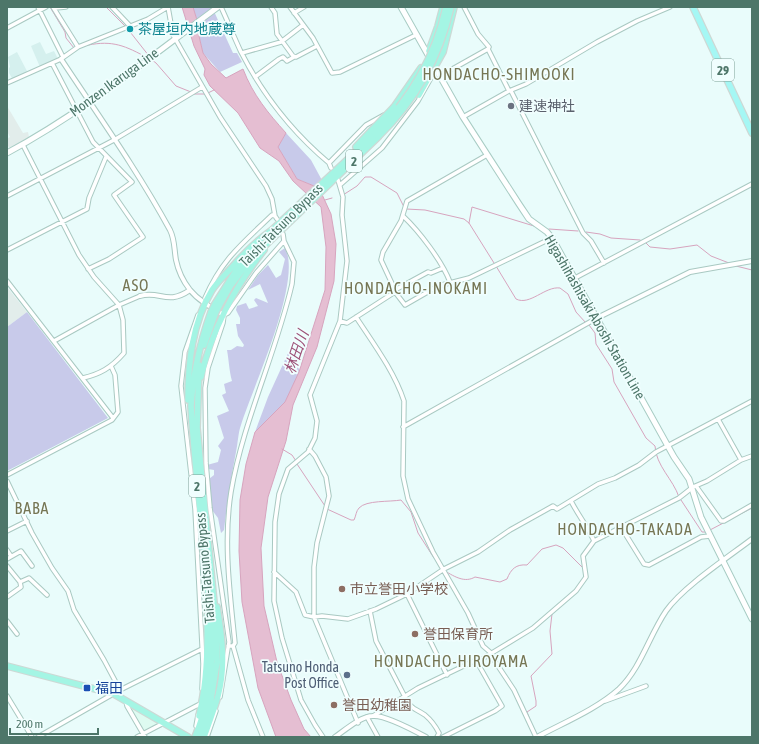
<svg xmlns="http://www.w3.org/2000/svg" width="759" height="744" font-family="'Asap Condensed','Noto Sans JP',sans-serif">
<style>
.residential{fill:#d5f0ee}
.commercial{fill:#defbf1}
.industrial{fill:#e2edeb}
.green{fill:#c8caea}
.water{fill:#e5bed2;stroke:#d7a4be}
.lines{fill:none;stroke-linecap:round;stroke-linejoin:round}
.stream{stroke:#d7a4be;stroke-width:1}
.minor-casing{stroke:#a9c9c2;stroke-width:5.5}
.tertiary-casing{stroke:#a9c9c2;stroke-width:6}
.secondary-casing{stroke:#a8ccc4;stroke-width:7}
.primary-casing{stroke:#cdd9d5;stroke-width:8}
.trunk-casing{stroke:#cdd9d5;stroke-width:8}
.minor{stroke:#fff;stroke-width:3.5}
.tertiary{stroke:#fff;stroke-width:4}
.secondary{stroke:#fff;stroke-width:5}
.primary{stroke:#a5f7f4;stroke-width:5.5}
.trunk{stroke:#a4f5e4;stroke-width:5.5}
.trunk-bridge-casing{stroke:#cdd9d5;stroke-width:8;stroke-linecap:butt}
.trunk-bridge{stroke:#a4f5e4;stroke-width:5.5}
.culture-dot{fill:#0f9aa8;stroke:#f0fefe;stroke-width:1.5}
.worship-dot{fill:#6b7280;stroke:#f0fefe;stroke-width:1.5}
.education-dot{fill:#8d6e63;stroke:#f0fefe;stroke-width:1.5}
.service-dot{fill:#5c6f8a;stroke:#f0fefe;stroke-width:1.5}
.transit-dot{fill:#1a4fb4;stroke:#f0fefe;stroke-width:1.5}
.labels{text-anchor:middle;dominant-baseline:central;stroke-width:3.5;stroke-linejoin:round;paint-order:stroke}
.shield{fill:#f0fefe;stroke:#7e9f96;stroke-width:1}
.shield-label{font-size:13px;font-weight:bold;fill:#4d7669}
.culture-label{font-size:14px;fill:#0d838f;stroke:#f0fefe;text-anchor:start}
.street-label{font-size:14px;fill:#4d7669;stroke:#f0fefe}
.worship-label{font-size:14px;fill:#5b616d;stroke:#f0fefe;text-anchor:start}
.education-label{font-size:14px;fill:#785e54;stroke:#f0fefe;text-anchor:start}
.service-label{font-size:14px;fill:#4e5e75;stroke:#f0fefe;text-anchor:end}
.transit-label{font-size:14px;fill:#164399;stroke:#f0fefe;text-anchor:start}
.water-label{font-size:15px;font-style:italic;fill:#9d5177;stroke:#f0fefe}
.quarter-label{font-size:16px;letter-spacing:1px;fill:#767654;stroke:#f0fefe}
</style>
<rect width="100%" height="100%" fill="#e9fcfb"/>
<path class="residential" d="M40 42 46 54 54 51 58 59 40 67 31 46Z
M17 52 28 73 13 80 9 73V68L10 67 8 57Z"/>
<path class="commercial" d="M129 706 158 724V725L144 732Z"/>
<path class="industrial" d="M7 106 23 133 28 132 29 137 10 148 7 145V139L10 137 7 131Z
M7 287 27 312 7 327Z"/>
<path class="green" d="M193 7H212L233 53H237L242 62 220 72 203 53 199 36 200 30Z
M286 133 311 160 324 184 319 188 297 179 278 147Z
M285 248C303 280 252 389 241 425 238 433 238 443 236 452 231 478 227 503 224 530L221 533 218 518 212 510 209 479 214 475V470L208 469 207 465 218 462 221 450 218 446 224 438 217 416 229 411 222 395 226 393 224 384 232 381C229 370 229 361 227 350H231L237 346 243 347 244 345 238 336 236 324H240V318L236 310 237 306 246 303 249 309 258 306 254 300 256 298 268 303 260 284 248 290 258 275 268 265 276 278 281 275 285 259 279 252Z
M27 312 108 418 7 471V327Z
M289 351 300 371 285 402 255 432 268 397Z"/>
<path class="water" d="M182 7H193L200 30 199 36 203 53 211 64 226 78 243 69C253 95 268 113 286 133L278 147 297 179 319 188 331 214 336 244 334 281 317 347 293 405 286 441 268 497 261 548 264 606 277 662 291 700 304 729 311 737H276L258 688 242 602 239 551 240 500 246 464 255 432 285 402 299 372 325 290 326 247 321 207 293 181 279 161 260 148 238 113 210 86 204 75 205 69 194 46Z"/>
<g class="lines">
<path class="stream" d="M50 7 65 32 66 38 74 48
M106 7 125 26
M127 28 149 56
M84 46C109 40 122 44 144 56
M152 60 156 63 176 86 191 92
M208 93 214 90
M194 94H205
M343 195 357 186 365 177H371L397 193 404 207
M325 200 332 198
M406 209 425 210 464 219 469 223 494 263
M469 223 472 207 534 226
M549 229 578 231
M586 232 600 234 611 238 640 240
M645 242 650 247 670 249 697 245 711 256 729 263
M496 266 516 299C530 306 545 286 560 288L568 294 576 312 586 323
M736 266 752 270
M589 325 595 333 596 344 612 369 614 382 646 438 655 446C656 466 673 479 679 497
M282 449 292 455 296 461
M297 464 325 506
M681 500 702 532H706
M327 509 351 520H354C356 516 356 511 359 508 366 500 390 502 401 500L411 512 418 533 434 558
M710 530 752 508
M445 571C455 577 465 583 475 577L500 582 507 579C511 569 516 564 527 565L542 549 556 545 563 548 583 568
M533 728 527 712 536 706V701L531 676 552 654 550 631 552 614"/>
<g class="minor-casing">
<path id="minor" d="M38 7 63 57
M53 7 78 47
M112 7 130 26
M168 7 173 35 220 117 266 186 272 199 275 216
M221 7C228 22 234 37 241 52 263 95 292 132 329 163L331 168
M271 7 275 13 277 34 293 56 296 57 317 46
M290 7 313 38 332 73 340 72 416 35
M464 7 478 34 489 47 488 49 509 91
M55 8 66 7
M294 13 304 7
M7 28 46 7
M242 53 281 42 303 25
M52 63 93 142 132 182 114 195 143 237 109 259 88 269
M440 76 488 49
M255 77 279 59 283 57 287 61 294 57
M7 83 61 59 78 47 148 19 168 7
M511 91 583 233 591 241 604 263
M463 117 509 91 526 84 597 42 637 21 670 7
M23 145 79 255 94 277 119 305
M329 163 366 125 384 115
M340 185 382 148 418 101 431 78
M7 196 114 140 202 87
M403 216C419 231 442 261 450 282
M7 250 87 209 89 198 106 157
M575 278 752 184
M7 281 113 418
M395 290 428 272 431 273 443 268
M395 292 405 305 438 286 469 278 552 238
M205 298C222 259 242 244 272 215L275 216 277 219
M198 315 185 352 181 386 195 509 203 664 202 689
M356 317C373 343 394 371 404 401L403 476 408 499 433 552 468 613 483 646 491 653
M340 321 347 323 395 292V290L381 260 383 252 401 221 407 201 487 155
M54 341 119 305 140 296
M83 378C100 374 111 368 124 353L123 320 119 305
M718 419 741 460
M403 427 597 318
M309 449 315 456 326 477 329 496 317 543 314 567V617L358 723
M7 475 112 420 118 412 115 375 111 366
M7 481 32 533 52 568 68 591 74 610 104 660 120 690
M696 486 721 521H724L752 505
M571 501C578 515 588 527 594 541
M621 527 644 564 649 565 701 537 710 536
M7 531 27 521
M7 550 11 556
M7 559 21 551 32 566
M7 566 20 582 21 587 7 597
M274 572 296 592 305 615 314 617 322 616 348 619 376 609 407 594 444 569 478 552 510 530 553 506 557 509 598 484 615 478 639 465 656 452 752 401
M20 582 29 578 47 595
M407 594 447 675
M370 611 376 641 405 697
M7 621 17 634
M228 646H233L235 643C230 593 223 542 231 492 243 421 276 354 292 284L294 262 284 241
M233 646 248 700 263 737
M490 654 514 690 536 737
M7 696 32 737
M220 697 229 642 210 508 206 463 205 388 208 368 223 323 224 315 228 313 256 273 284 241 283 234
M404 697C414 711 413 707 425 715 431 720 436 727 439 733L437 737
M126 701 127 706 145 737
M605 701 646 686
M373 716 418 688 474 661 477 662 533 628 576 591 586 577 583 556 594 541 679 498 693 487 707 481 741 460 752 456
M367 717 378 737
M196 726 198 715
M38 737 120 690 202 649
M137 737 200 704
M207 737 216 711
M323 737 315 725 301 700 282 638 274 601 275 522 279 494 288 469 308 452 315 438 317 421 310 395 340 321 347 261 342 215 343 197 338 180
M443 737 495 711 502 706 477 662"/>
</g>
<g class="tertiary-casing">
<path id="tertiary" d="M61 59C98 115 138 171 170 230 175 240 174 249 176 260 178 270 183 281 190 290 199 301 212 308 224 315
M140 296C160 290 167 306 190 290
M597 318 690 272 752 261
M335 737C345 730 361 716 373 716 385 715 415 731 426 737
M537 737C563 723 597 709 619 689 641 668 649 636 666 611 683 587 727 558 752 539"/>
</g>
<g class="secondary-casing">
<path id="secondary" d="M401 7 463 117 519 204 529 219 547 232 552 238 674 457 689 479 701 517 752 619
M7 153C82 113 150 57 218 7"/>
</g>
<g class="primary-casing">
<path id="primary" d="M693 7 752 133"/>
</g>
<g class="trunk-casing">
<path id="trunk" d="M429 51 438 26 443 7
M419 95 443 52 454 7
M394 107 421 68
M356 147 371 131
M271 231 375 134
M215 304 239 266 254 249
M219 306 231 285 250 260 378 137
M204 345 215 314
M199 365 197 428 215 613 217 662 210 706 200 737
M201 377C211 332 235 286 264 250
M188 400C188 363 192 323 212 290 218 281 227 273 234 265 246 251 258 240 272 230
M7 666 114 694 188 737
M199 716C207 683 208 651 207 616
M195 737C220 676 211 624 205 560 200 509 194 458 191 406 193 373 200 343 211 312
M204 737C209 723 214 710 218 696 226 667 222 636 217 607"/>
</g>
<use href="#minor" class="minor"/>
<use href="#tertiary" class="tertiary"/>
<use href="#secondary" class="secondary"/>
<use href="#primary" class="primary"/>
<use href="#trunk" class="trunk"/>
<g class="trunk-bridge-casing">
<path id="trunk-bridge" d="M371 131 394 107
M375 134C411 98 435 58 446 7
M378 137C416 100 439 59 451 7
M211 312 215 304
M215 314 219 306"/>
</g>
<use href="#trunk-bridge" class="trunk-bridge"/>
</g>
<circle class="culture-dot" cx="130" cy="29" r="4"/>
<circle class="worship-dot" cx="511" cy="106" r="4"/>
<g class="education-dot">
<circle cx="342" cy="589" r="4"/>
<circle cx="415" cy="634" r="4"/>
<circle cx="334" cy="705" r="4"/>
</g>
<circle class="service-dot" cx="347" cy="675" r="4"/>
<rect class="transit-dot" x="83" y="684" width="8" height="8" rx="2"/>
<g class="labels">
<g class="shield">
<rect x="712" y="59" width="22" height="22" rx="3"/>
<rect x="346" y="150" width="16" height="22" rx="3"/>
<rect x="189" y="475" width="16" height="22" rx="3"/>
</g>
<g class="shield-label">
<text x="723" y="70">29</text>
<text x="354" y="161">2</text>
<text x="197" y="486">2</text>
</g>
<g class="culture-label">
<text x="138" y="29">茶屋垣内地蔵尊</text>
</g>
<g class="street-label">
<text transform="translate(114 82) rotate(-36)">Monzen Ikaruga Line</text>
<text transform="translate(281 225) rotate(-45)">Taishi-Tatsuno Bypass</text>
<text transform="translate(595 317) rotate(60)">Higashihashisaki Aboshi Station Line</text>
<text transform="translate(205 568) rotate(-95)">Taishi-Tatsuno Bypass</text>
</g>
<g class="worship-label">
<text x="519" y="106">建速神社</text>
</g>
<g class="education-label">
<text x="350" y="589">市立誉田小学校</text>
<text x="423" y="634">誉田保育所</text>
<text x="342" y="705">誉田幼稚園</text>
</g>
<g class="service-label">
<text x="339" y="667">Tatsuno Honda<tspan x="339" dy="16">Post Office</tspan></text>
</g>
<g class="transit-label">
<text x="95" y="688">福田</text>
</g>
<g class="water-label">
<text transform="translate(296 352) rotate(-71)">林田川</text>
</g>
<g class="quarter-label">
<text x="499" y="74">HONDACHO-SHIMOOKI</text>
<text x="136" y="285">ASO</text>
<text x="416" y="288">HONDACHO-INOKAMI</text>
<text x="32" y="508">BABA</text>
<text x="625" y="529">HONDACHO-TAKADA</text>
<text x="451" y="661">HONDACHO-HIROYAMA</text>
</g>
</g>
<rect width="759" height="744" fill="none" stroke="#4d7669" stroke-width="16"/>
<path d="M10 728v6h88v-6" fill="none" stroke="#4d7669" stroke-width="2"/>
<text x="16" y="728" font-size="12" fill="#4d7669" stroke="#f0fefe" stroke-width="3" paint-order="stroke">200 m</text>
</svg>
